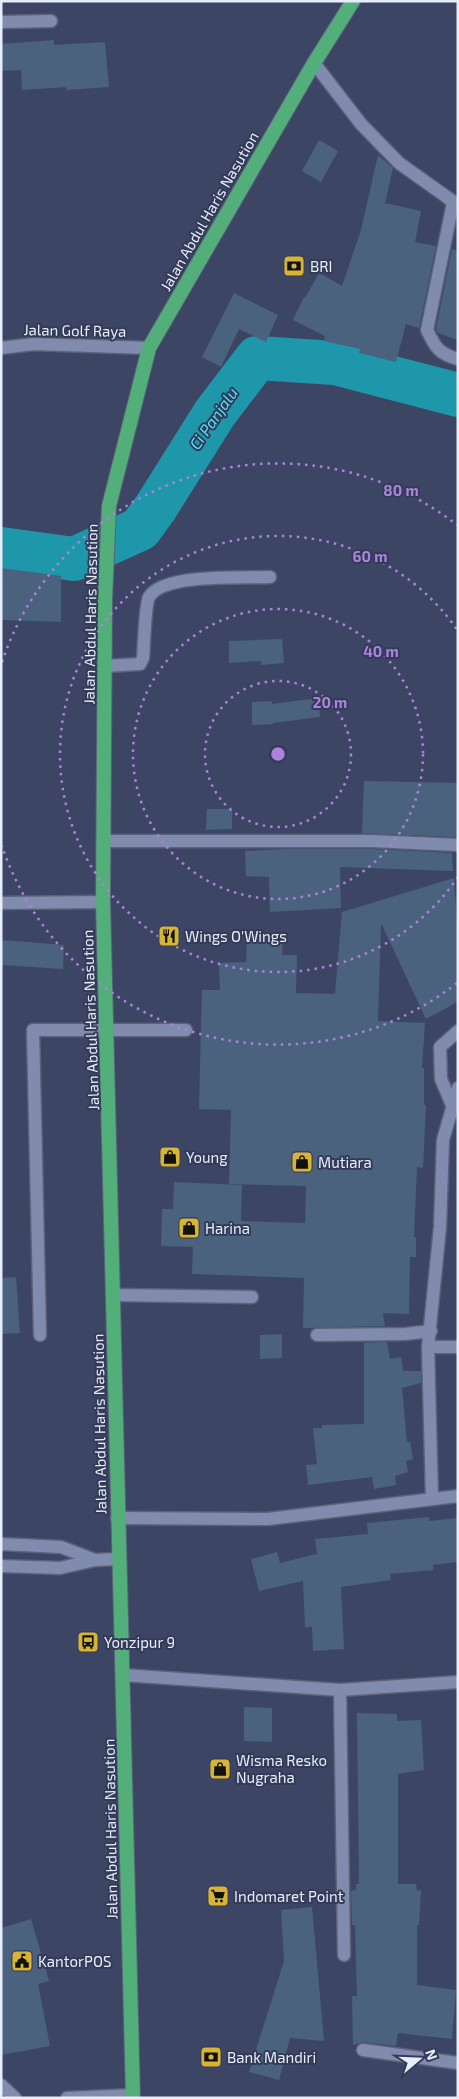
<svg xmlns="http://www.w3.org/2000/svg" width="459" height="2099" font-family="'Exo 2',sans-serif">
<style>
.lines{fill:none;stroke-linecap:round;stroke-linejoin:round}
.river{stroke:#1f97ab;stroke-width:44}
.building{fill:#4a627d}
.service-casing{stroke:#5b617a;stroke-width:15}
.minor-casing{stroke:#5b617a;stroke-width:15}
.tertiary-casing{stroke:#5b617a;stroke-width:15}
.trunk-casing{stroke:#5b617a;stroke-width:16}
.service{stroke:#818bad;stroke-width:12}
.minor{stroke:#818bad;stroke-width:12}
.tertiary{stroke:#818bad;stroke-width:12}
.trunk{stroke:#52af7a;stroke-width:14}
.ring{fill:none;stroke:#ac83da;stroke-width:2.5;stroke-dasharray:2.5 5}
.labels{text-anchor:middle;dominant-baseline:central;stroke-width:4;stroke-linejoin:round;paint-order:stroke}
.street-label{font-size:15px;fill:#e8edfc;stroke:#333b58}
.poi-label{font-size:15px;fill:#e8edfc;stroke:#333b58;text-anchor:start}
.water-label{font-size:16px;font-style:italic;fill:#50e2fc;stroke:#333b58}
.centre{fill:#ac83da;stroke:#333b58;stroke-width:2.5}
.ring-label{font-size:15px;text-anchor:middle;font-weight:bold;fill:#ac83da;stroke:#333b58;stroke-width:4;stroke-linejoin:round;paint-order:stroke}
</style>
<rect width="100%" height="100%" fill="#3d4564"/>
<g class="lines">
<path class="river" d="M1 549 74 559 140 529 156 507 215 413 257 358 335 363 458 395"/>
</g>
<path class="building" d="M54 40V45L105 42 109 87 66 90V87L22 90 21 70 1 71V44Z
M319 140 338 151 321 182 302 171Z
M378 155 393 168 385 203 421 211 415 242 436 246 419 328 406 324 396 362 359 353 360 349 324 341 325 336 293 320 304 297 305 298 319 273 342 286 361 230Z
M452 249 458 251V340L438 333 436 329Z
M234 293 278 315 266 342 239 329 221 367 202 357Z
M1 568 61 576V622L1 620Z
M282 639 284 663 261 665V661L229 663V641Z
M318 698 320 717 273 723V724L252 725V702L272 701V704Z
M364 781 458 783V837L362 833Z
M207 809H232V829L206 830Z
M285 849H371L452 853 453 871 340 867 341 908 270 912 269 877 246 876 245 851Z
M454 878 458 938V1001L450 1006 426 1019 381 923 378 1021 425 1023 422 1068H424V1105H426L423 1168 417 1167 414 1237H416V1257H410L409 1314 383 1313 385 1326 303 1328 304 1278 192 1274 193 1247 161 1246 162 1209H173L174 1182 242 1185 241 1221 305 1223 306 1186 229 1184 231 1110 199 1109 202 990H220L219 963 246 962 247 934H283L282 955H297L296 993 335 994 342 912Z
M1 940 64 945 63 969 1 965Z
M16 1277 20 1333 1 1334V1278Z
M282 1334V1358L260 1359V1335Z
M387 1342 390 1359 401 1357 403 1371H421V1383L402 1388 407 1442H410L413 1459 406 1461 408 1472 395 1476 396 1485 374 1489 372 1477 308 1485 306 1465 317 1464 313 1428H322V1425L364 1424V1343Z
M429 1517V1521L458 1518V1562L433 1565V1570L390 1574 391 1580 341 1587 344 1649 313 1651 312 1627H305L303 1581 259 1591 251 1559 277 1552 280 1563 317 1554 315 1539 368 1534 367 1523Z
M244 1707 272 1708V1742L244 1741Z
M357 1713 397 1714V1721L421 1720 424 1770 398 1774V1884H416L417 1891 421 1890 419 1925H417V1985L456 1990 452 2039 398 2033 396 2046 364 2042 353 2045 352 1996H357L355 1925H352L351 1891 356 1890V1884H359Z
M312 1907 324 2041 290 2038 279 2080 249 2072 284 1961 281 1910Z
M31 1919 49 1981 38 1984 50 2046 1 2055V1928Z"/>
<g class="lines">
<g class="service-casing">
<path id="service" d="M105 666 140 664 143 658C144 646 145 605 149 597 163 573 244 578 270 577
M1 903 103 902
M114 1295 252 1297
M40 1335 33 1030H186
M1 2085 15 2098
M67 2098 133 2095"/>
</g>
<g class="minor-casing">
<path id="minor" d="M1 22 51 21
M314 63 361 124 399 163 458 205
M453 203 427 330C435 347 439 354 458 359
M104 841H371L458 845
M452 1105 441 1079 440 1047 458 1031
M317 1335 405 1334 431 1331
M428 1347H458
M432 1498 428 1347 440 1227 443 1140 458 1088
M117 1518 268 1519 458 1496
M1 1544 61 1547 95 1560
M1 1566 60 1568 95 1560 118 1559
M123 1675 340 1690 458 1682
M340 1690 344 1955
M363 2050 458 2063"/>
</g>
<g class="tertiary-casing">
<path id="tertiary" d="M1 348 34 344 149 348"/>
</g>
<g class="trunk-casing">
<path id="trunk" d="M133 2098 103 902 105 600 109 506 149 348 314 63 353 1"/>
</g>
<use href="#service" class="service"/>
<use href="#minor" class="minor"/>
<use href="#tertiary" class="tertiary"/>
<use href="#trunk" class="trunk"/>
</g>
<g class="ring">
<circle cx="278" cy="754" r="73"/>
<circle cx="278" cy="754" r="145"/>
<path d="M458 877A218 218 0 1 1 458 631"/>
<path d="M457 983A291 291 0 0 1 2 846M2 662A291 291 0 0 1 457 525"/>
</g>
<defs>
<g id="bank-square" transform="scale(1.125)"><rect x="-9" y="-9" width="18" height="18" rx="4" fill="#d8b434" stroke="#333b58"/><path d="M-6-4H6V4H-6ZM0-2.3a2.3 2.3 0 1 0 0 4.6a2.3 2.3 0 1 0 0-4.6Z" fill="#111"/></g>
<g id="restaurant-square" transform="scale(1.125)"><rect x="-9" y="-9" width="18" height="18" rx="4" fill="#d8b434" stroke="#333b58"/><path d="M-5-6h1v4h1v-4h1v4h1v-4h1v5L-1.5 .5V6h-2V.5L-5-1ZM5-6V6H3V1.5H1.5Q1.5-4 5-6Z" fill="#111"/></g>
<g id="shop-square" transform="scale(1.125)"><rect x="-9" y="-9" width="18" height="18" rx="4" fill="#d8b434" stroke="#333b58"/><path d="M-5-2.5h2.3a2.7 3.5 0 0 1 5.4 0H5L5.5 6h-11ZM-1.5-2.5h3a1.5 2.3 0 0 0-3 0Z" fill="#111"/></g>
<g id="bus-square" transform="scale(1.125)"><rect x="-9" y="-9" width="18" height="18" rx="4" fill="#d8b434" stroke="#333b58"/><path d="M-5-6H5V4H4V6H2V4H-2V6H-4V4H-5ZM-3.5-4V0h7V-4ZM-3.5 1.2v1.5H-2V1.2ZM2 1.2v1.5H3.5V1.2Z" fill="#111"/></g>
<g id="supermarket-square" transform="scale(1.125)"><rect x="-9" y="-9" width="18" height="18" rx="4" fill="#d8b434" stroke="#333b58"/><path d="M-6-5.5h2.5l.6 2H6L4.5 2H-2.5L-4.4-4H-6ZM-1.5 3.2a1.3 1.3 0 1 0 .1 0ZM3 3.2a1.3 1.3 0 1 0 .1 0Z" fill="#111"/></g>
<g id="civic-square" transform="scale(1.125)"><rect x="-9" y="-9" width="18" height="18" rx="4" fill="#d8b434" stroke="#333b58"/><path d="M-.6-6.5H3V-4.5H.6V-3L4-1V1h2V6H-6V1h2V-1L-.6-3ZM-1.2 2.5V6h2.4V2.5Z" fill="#111"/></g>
</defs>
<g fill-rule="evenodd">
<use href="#bank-square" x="294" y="266"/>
<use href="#restaurant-square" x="169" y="936"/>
<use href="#shop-square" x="170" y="1157"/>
<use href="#shop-square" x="302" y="1162"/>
<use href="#shop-square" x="189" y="1228"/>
<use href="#bus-square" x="88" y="1642"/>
<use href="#shop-square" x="220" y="1769"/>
<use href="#supermarket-square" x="218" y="1896"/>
<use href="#civic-square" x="22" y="1961"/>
<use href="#bank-square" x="211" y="2057"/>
</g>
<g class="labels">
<g class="street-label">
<text transform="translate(209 211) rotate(-60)">Jalan Abdul Haris Nasution</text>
<text transform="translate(75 330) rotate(1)">Jalan Golf Raya</text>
<text transform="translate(90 614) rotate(-89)">Jalan Abdul Haris Nasution</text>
<text transform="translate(90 1020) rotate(-92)">Jalan Abdul Haris Nasution</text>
<text transform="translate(99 1424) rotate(-91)">Jalan Abdul Haris Nasution</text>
<text transform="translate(110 1829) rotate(-91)">Jalan Abdul Haris Nasution</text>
</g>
<g class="poi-label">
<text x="310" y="266">BRI</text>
<text x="185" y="936">Wings O'Wings</text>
<text x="186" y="1157">Young</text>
<text x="318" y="1162">Mutiara</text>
<text x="205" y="1228">Harina</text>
<text x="104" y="1642">Yonzipur 9</text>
<text x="236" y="1760">Wisma Resko<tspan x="236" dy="17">Nugraha</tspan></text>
<text x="234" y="1896">Indomaret Point</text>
<text x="38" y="1961">KantorPOS</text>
<text x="227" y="2057">Bank Mandiri</text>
</g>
<g class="water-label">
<text transform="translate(213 418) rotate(-55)">Ci Panjalu</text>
</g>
</g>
<circle cx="278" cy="754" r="8" class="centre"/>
<g class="ring-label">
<text x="401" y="496">80 m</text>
<text x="370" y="562">60 m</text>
<text x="381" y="657">40 m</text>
<text x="330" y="708">20 m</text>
</g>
<rect width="459" height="2099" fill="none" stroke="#e8edfc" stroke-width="5"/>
<g transform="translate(419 2059) rotate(71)" stroke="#333b58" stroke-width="4" paint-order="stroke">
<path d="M0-4L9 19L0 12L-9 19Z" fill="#e8edfc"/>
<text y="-8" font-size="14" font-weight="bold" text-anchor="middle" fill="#e8edfc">N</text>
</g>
</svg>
